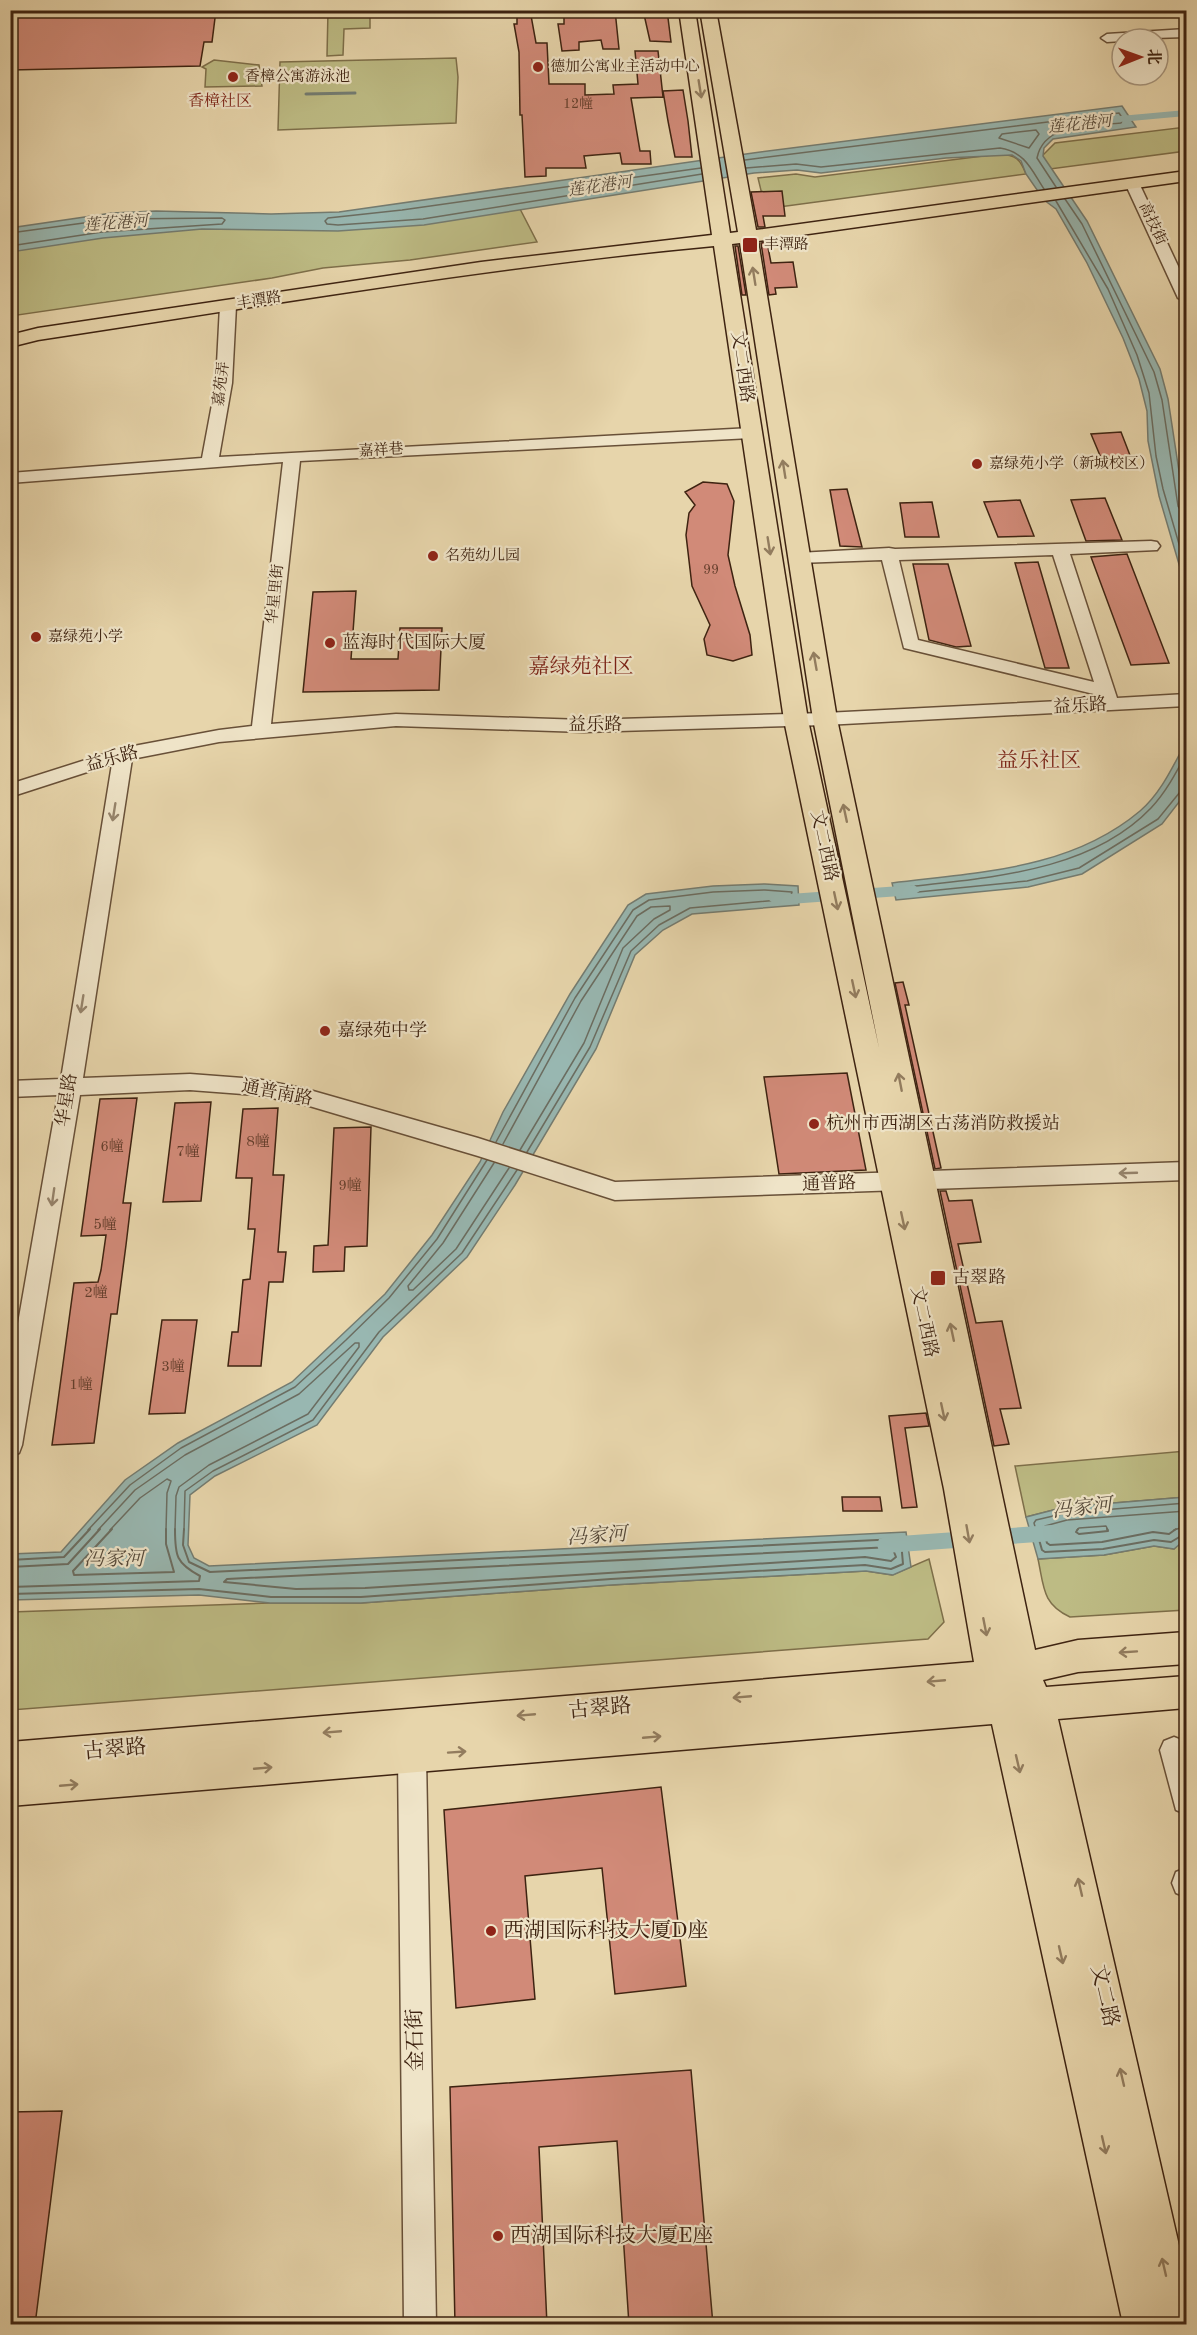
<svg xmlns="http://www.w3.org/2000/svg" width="1197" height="2335" font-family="'Old Standard TT','Noto Serif SC',serif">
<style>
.green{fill:#bdbb84;stroke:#7e6f4a;stroke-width:1.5}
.water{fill:#98b7b1;stroke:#747c71;stroke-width:1.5}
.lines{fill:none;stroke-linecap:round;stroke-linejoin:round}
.shore-far1{stroke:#6b6d61;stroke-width:1.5}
.shore{stroke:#6b6d61;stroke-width:2}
.stream{stroke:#747c71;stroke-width:3}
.canal{fill:#98b7b1;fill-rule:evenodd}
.building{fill:#d18a78;stroke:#3e2311;stroke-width:1.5}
.minor-casing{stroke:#685038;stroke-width:3}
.major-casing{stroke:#3e2311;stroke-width:3}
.minor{fill:#efe4c8;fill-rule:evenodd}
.major{fill:#e7d5ab;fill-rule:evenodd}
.oneway{stroke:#927c5e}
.oneway2{stroke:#96846c}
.poi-dot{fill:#8f2418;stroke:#efe4c8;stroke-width:2}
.labels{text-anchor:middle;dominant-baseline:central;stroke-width:4.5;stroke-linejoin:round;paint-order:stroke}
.far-number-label{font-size:14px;fill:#633d2b}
.far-poi-label{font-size:15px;fill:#3e2311;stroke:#efe4c8;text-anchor:start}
.far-street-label{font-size:15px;fill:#3e2311;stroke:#efe4c8}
.number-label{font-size:15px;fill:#633d2b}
.far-neighbourhood-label{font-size:16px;fill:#7a1f14;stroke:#efe4c8}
.far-water-label{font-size:16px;font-style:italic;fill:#544839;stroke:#efe4c8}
.street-label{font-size:18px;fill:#3e2311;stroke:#efe4c8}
.poi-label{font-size:18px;fill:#3e2311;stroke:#efe4c8;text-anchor:start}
.water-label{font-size:20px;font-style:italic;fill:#544839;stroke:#efe4c8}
.quarter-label{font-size:21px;fill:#7a1f14;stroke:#efe4c8}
.near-street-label{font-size:21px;fill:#3e2311;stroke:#efe4c8}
.near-poi-label{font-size:21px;fill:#3e2311;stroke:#efe4c8;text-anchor:start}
</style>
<rect width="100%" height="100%" fill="#e7d5ab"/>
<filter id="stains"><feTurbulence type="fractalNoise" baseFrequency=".00333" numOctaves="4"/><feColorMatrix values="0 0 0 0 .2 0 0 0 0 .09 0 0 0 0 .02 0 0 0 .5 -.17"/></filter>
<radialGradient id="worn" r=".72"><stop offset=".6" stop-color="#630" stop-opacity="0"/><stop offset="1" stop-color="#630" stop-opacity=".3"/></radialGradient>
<path class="green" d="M328 11H343V17L370 16V28L344 29 343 55 327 56Z
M456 58 458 77 456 123 278 130 280 62Z
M214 60 259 65 262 86 205 87 206 69 202 67Z
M1186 127V151L1050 169 1042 156 1055 143Z
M999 154C1016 155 1020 159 1026 174L779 207 764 203 758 178 796 174 815 177Z
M518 205 537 242 410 260 323 268 272 278 11 316 10 246 118 231Z
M1186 1451V1497L1065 1507 1026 1517 1015 1466Z
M1184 1539H1186V1610L1070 1617C1042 1604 1044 1587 1038 1559L1104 1555 1154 1546 1174 1549Z
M929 1559 944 1622 928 1639 11 1710V1612L270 1603H361L611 1585 866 1571 892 1575Z"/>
<path class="water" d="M1122 106 1136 127 1053 139 1044 148 1043 156 1087 221 1160 369 1168 399 1186 517V588L1159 496 1148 441 1147 411 1139 379 1123 338 1087 263 1056 209 1044 200 1026 174 1021 161 1012 155 946 158 821 173 797 170 754 173 424 225 338 231 202 229 103 238 11 252 10 228 112 213 156 211 271 214 339 212 753 153Z
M1186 742V793L1162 824 1082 874 1028 887 896 900 892 883C979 872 1070 870 1140 811 1161 793 1173 766 1186 742Z
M765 884 798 886 799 905 692 914 663 930 635 955 596 1049 515 1185 467 1257 383 1337 317 1425 215 1476 190 1495 188 1545 194 1558 209 1566 906 1532 911 1567 893 1575 866 1571 611 1585 361 1603H270L199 1595 11 1600 10 1554 61 1552 125 1480 178 1443 292 1382 385 1294 432 1235 480 1162 503 1112 570 994 628 905 646 894 713 886Z
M1186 1497V1539L1174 1549 1154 1546 1104 1555 1038 1559 1026 1517 1065 1507Z"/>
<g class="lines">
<path class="shore-far1" d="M1036 130 1039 134 1029 148 999 138 1002 134Z
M745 160 1119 113 1123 119 1121 123C1092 126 1044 122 1037 158L1056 187
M701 168 402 210 328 218 325 221 327 224 338 225 423 219 702 174
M746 168 796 164 821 167 1000 148C1025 152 1031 169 1044 189
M1065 199 1082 224 1154 372 1162 400 1178 506 1181 511 1186 512
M1056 201 1108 289 1137 355 1149 393 1156 456 1163 489 1186 568
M10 233 113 219 222 218 225 220 222 224 102 232 10 246
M1186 754C1176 773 1166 792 1151 808 1090 872 990 877 908 887L905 891 908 893 1027 881 1079 868 1158 819 1180 792 1186 790
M496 1142 575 998 633 910 649 900 713 892 765 890 792 892 790 899 690 908 659 925 631 951 590 1047 527 1152
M503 1144 581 1001 637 916 651 907 670 906V910L654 919 623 948 584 1043 520 1150
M494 1163 443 1243 408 1286 409 1290H413L456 1249 509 1168
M88 1530 130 1485 181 1448 295 1387 346 1340 389 1298 437 1239 487 1160
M98 1530 135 1490 185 1455 299 1394 355 1343H359V1347L308 1414 209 1465 179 1487 176 1496 175 1530
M110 1530 140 1498 167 1479 171 1481 167 1493 166 1530
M184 1530 185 1491 213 1471 313 1420 379 1332 462 1253 517 1170
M1036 1530 1034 1523 1036 1520 1066 1513 1186 1503
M1044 1530 1045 1526 1067 1520 1186 1511
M1077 1530 1079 1528 1106 1526 1108 1530
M1174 1530 1186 1526"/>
<path class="shore" d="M112 1529 73 1571 74 1575 174 1572 166 1544V1529
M1036 1529 1042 1550 1045 1552 1103 1549 1154 1540 1171 1542 1186 1533
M1043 1529 1047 1543 1050 1545 1102 1542 1153 1532 1169 1534 1176 1529
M1078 1529 1076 1532 1079 1534 1108 1531 1107 1529
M892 1547 896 1557 891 1561 865 1557 365 1588 296 1589 224 1582 227 1579Z
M10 1560 64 1557 90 1529
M10 1567 68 1564 100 1529
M10 1587 199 1581 200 1576C176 1563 175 1556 175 1529
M10 1594 199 1589 271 1597H361L611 1579 865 1565 891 1569 903 1564 901 1541 898 1539 210 1572 189 1562 183 1545 184 1529"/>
<path class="stream" d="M306 94 355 93"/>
<path class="canal" d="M1186 110V116L1109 123 1104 120 1109 117Z
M914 885 921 890 914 895 776 905 769 900 776 895Z
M1052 1525 1059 1527 1061 1533 1059 1539 1052 1541 886 1553 879 1551 877 1545 879 1539 886 1537Z"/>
</g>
<path class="building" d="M157 10H216L212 42H204L200 66 10 70V17Z
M517 10H530L536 43H547L549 84H585V95L614 94 613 85 638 84 635 51H658L663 97 631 98 640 151H650L651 164H622L620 153 595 155 584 156 586 168H546V176L525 177 522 115H520L519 52 514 24H517Z
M564 10H615L619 49H603L601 40 579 42V50L562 51 558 24H564Z
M643 10H667L671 42 650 41Z
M683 90 688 121 692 157H675L668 121 663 91Z
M782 191 785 216H763L765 227H758L751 192Z
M767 242 771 263 793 262 797 287 775 288 776 294 769 295 761 243Z
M735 246H738L746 295H742Z
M1121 432 1133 463 1104 465 1091 434Z
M703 482 727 484 734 501 728 555 735 586 750 635 752 655 733 661 707 655 704 639 710 625 692 586 686 535 689 513 695 505 685 492Z
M847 489 862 547 840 546 830 490Z
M1105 498 1122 540 1086 541 1071 500Z
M1020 500 1034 536 998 537 984 502Z
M932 502 939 537H905L900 503Z
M1127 554 1169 663 1131 665 1091 557Z
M1038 562 1069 668H1045L1015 563Z
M913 564H948L971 646 956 647 929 640Z
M356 591 351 659H398L400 628H442L439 690 303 692 313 592Z
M903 982 909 1005H905L941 1168 935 1169 895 983Z
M847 1073 866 1170 779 1174 764 1077Z
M137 1098 123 1203H131L126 1245 117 1314H111L94 1443 52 1445 74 1283 98 1282 101 1270 106 1235 81 1236 100 1099Z
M211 1102 201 1201 163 1202 175 1103Z
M278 1108 273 1175H284L278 1252H286L283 1282H269L261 1366H228L232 1332H238L243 1280 250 1279 255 1229H248L252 1178H236L243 1109Z
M371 1127 367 1246 345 1247 344 1271 313 1272 314 1246 328 1245 334 1128Z
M940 1191H946L949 1201 972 1200 981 1242 958 1244 976 1323 1002 1321 1021 1408 1000 1409 1009 1444 994 1446Z
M162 1320H197L185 1413 149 1414Z
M926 1413 929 1426 905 1428 917 1507 902 1508 889 1416Z
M842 1497H880L882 1511H843Z
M661 1787 686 1986 615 1994 602 1868 525 1876 535 1999 456 2008 444 1810Z
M691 2070 713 2325H629L617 2141 539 2147 547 2325H455L450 2087Z
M62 2111 36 2317 10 2318V2112Z"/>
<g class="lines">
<g class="minor-casing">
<path id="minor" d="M1186 29V37L1122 39V41L1107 42 1101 38 1107 34Z
M1132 179 1139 183 1186 283V302L1178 298 1125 183Z
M228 301 236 306 232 383 219 457 751 428 759 433 751 438 300 461 271 724 396 714 584 720 825 713 1099 699 1098 695 904 648 882 560 798 563 792 562 789 558 792 554 798 553 889 548 895 549 1151 541 1157 542 1160 546 1157 550 1070 554 1117 698 1186 694V706L825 725 584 732 396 726 219 742 132 759 83 1078 190 1074 257 1079 306 1089 478 1138 615 1182 1186 1162V1180L615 1200 478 1156 306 1105 257 1095 190 1090 80 1095 22 1445 19 1453 10 1456V1369L58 1095 10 1097V1081L61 1079 112 764 10 797V784L123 748 219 730 252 726 283 462 10 483V473L202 458 216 383 220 306ZM1053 555 1094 682 918 640 899 560Z
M1174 1737 1184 1741 1186 1747V1814L1176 1810 1160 1750 1164 1741Z
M412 1743 422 1747 426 1756 436 2324H404L398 1756 402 1747Z
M1186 1868V1897L1176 1893 1172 1883 1176 1872Z"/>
</g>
<g class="major-casing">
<path id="major" d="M679 10H695L730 233 738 232 700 10H716L756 230 1186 171V181L758 241 837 719 1035 1650 1078 1640 1186 1632V1664L1078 1672 1043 1680 1046 1687 1186 1676V1708L1058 1719 1186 2276V2324H1123L992 1724 10 1806V1742L974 1662 944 1489 784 720 714 246C487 267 263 306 38 340L10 347V335L38 328 481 262 712 235ZM740 243 813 719 879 1048 808 720 732 244Z"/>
</g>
<use href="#minor" class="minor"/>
<use href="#major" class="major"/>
</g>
<defs><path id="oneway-shaft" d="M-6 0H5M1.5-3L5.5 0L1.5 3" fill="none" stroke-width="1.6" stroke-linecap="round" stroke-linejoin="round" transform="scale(1.5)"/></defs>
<g class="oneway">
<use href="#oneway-shaft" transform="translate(700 89) rotate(81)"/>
<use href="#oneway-shaft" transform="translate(754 276) rotate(-99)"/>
<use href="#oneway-shaft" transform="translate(784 469) rotate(-99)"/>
<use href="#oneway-shaft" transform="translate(769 546) rotate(81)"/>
<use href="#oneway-shaft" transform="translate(815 661) rotate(-100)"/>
<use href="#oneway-shaft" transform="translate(845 813) rotate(-102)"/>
<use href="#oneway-shaft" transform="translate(836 901) rotate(78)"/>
<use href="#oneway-shaft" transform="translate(854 989) rotate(78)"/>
<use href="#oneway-shaft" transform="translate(900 1082) rotate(-101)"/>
<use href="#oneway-shaft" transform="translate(903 1221) rotate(78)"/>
<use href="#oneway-shaft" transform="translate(952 1332) rotate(-102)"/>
<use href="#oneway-shaft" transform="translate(943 1412) rotate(78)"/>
<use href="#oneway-shaft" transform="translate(968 1534) rotate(80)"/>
<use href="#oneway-shaft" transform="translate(985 1627) rotate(79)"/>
<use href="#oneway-shaft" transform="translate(1128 1652) rotate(176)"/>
<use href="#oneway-shaft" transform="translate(936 1681) rotate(175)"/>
<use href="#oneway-shaft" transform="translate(742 1697) rotate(175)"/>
<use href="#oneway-shaft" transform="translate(526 1715) rotate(175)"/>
<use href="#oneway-shaft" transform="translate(332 1732) rotate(175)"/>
<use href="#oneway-shaft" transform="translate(652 1737) rotate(-5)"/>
<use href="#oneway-shaft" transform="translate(457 1752) rotate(-4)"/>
<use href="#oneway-shaft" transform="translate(1018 1764) rotate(77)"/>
<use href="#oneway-shaft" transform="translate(263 1768) rotate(-5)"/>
<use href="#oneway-shaft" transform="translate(69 1785) rotate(-5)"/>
<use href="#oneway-shaft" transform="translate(1080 1887) rotate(-103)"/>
<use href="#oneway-shaft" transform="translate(1061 1955) rotate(77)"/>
<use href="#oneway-shaft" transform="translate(1122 2077) rotate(-103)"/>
<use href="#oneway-shaft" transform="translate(1104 2145) rotate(77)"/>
<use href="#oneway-shaft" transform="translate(1164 2267) rotate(-103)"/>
</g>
<g class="oneway2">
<use href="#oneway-shaft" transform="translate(114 812) rotate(99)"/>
<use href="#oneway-shaft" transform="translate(82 1004) rotate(99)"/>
<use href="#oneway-shaft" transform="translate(1128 1173) rotate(178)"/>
<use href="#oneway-shaft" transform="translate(53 1197) rotate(98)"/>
</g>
<g class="poi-dot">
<circle cx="538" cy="67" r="6"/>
<circle cx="233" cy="77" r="6"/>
<rect x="742" y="237" width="16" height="16" rx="3"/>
<circle cx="977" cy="464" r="6"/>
<circle cx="433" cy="556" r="6"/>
<circle cx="36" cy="637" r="6"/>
<circle cx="330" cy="643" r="6"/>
<circle cx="325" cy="1031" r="6"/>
<circle cx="814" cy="1124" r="6"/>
<rect x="930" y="1270" width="16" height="16" rx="3"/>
<circle cx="491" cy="1931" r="6"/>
<circle cx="498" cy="2236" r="6"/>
</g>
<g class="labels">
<g class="far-number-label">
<text x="578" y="104">12幢</text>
<text x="711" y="570">99</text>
</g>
<g class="far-poi-label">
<text x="550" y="67">德加公寓业主活动中心</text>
<text x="245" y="77">香樟公寓游泳池</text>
<text x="764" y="245">丰潭路</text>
<text x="989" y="464">嘉绿苑小学（新城校区）</text>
<text x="445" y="556">名苑幼儿园</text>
<text x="48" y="637">嘉绿苑小学</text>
</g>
<g class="far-street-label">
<text transform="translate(1152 224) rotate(65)">高技街</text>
<text transform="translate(259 301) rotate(-9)">丰潭路</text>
<text transform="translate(222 384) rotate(-83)">嘉苑弄</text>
<text transform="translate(381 451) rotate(-3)">嘉祥巷</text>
<text transform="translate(276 594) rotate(-84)">华星里街</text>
</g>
<g class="number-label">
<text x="258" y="1142">8幢</text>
<text x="112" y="1147">6幢</text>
<text x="188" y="1152">7幢</text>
<text x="350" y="1186">9幢</text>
<text x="105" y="1225">5幢</text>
<text x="96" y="1293">2幢</text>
<text x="173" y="1367">3幢</text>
<text x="81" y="1385">1幢</text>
</g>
<g class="far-neighbourhood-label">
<text x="220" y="102">香樟社区</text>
</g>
<g class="far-water-label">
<text transform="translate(1080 125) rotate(-6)">莲花港河</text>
<text transform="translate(600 187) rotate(-8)">莲花港河</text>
<text transform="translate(116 224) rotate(-4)">莲花港河</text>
</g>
<g class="street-label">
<text transform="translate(742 367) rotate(82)">文二西路</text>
<text transform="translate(1080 706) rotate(-3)">益乐路</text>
<text x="595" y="725">益乐路</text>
<text transform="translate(112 759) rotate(-15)">益乐路</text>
<text transform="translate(824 846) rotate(78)">文二西路</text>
<text transform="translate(277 1093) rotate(11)">通普南路</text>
<text transform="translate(67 1100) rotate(-81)">华星路</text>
<text transform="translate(829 1184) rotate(-2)">通普路</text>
<text transform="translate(924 1322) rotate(78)">文二西路</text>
</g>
<g class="poi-label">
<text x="342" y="643">蓝海时代国际大厦</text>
<text x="337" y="1031">嘉绿苑中学</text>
<text x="826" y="1124">杭州市西湖区古荡消防救援站</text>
<text x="952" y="1278">古翠路</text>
</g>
<g class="water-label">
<text transform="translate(1082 1509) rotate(-6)">冯家河</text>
<text transform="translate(597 1537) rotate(-4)">冯家河</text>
<text x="114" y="1560">冯家河</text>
</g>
<g class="quarter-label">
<text x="581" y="667">嘉绿苑社区</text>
<text x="1039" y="761">益乐社区</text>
</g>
<g class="near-street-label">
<text transform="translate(600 1709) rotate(-5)">古翠路</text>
<text transform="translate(115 1750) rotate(-5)">古翠路</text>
<text transform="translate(1104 1996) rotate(77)">文二路</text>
<text transform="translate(416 2040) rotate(-91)">金石街</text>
</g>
<g class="near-poi-label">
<text x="503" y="1931">西湖国际科技大厦D座</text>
<text x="510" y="2236">西湖国际科技大厦E座</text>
</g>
</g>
<rect width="1197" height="2335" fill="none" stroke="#e7d5ab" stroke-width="36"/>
<rect x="12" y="12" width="1173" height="2311" fill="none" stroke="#3e2311" stroke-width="3"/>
<rect x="18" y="18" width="1161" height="2299" fill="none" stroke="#3e2311" stroke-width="1.5"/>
<g transform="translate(1140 57) rotate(89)"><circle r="28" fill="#efe4c8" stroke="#a8977f" stroke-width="1.5"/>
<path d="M0-4.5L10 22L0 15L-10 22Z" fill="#8f2418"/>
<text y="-9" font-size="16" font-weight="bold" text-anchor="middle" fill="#3e2311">北</text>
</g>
<rect width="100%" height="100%" filter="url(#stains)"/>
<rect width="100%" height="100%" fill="url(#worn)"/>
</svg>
